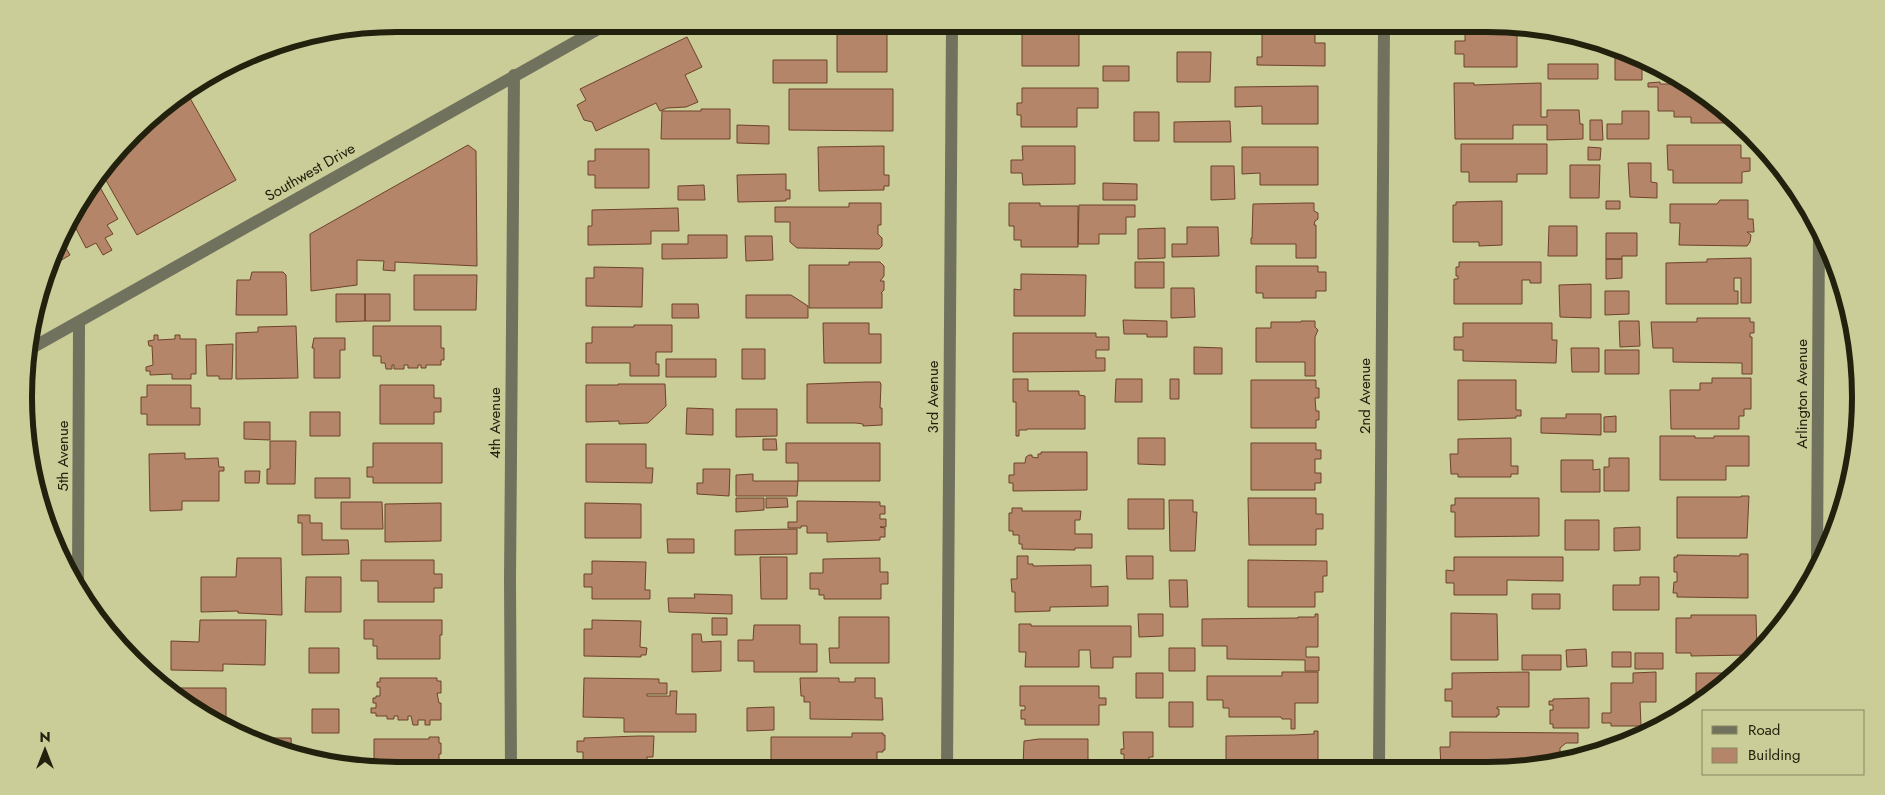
<svg xmlns="http://www.w3.org/2000/svg" width="1885" height="795" font-family="Jost,sans-serif">
<style>
.building{fill:#b5856a;stroke:#6d432a}
.lines{fill:none;stroke-linecap:round;stroke-linejoin:round}
.minor{stroke:#70725d;stroke-width:12}
.labels{text-anchor:middle;dominant-baseline:central;stroke-width:4;stroke-linejoin:round;paint-order:stroke}
.street-label{font-size:15px;fill:#21210d;stroke:#cacd98}
.rim{fill:none;stroke:#21210d;stroke-width:6}
</style>
<rect width="100%" height="100%" fill="#cacd98"/>
<path class="building" d="M506 24H520L508 28Z
M837 27H887V72H837Z
M1262 27H1315V43H1325V66L1257 65V57H1262Z
M1465 28 1517 29V67H1464V54H1455V41H1465Z
M1022 30H1079V66H1022Z
M687 37 702 67 685 75 698 102 686 107 667 108 660 111 656 103 596 131 592 122 584 120 577 105 586 100 580 89Z
M1177 52H1211L1210 82H1177Z
M1615 56H1635L1642 59V80H1615Z
M773 60H827V83H773Z
M1548 64H1598V79H1548Z
M1103 66H1129V81H1103Z
M1660 82V84H1689L1734 117 1740 123H1691V117H1674V111H1658V87H1648V83Z
M1454 83H1474V85L1541 83V117H1547V110H1579L1580 124H1583V139L1547 140V125H1513V139H1455Z
M1318 86V124H1262V106L1235 107V87Z
M1022 88H1098V108H1077V127H1021V115H1017V103H1022Z
M789 89H893V131L789 130Z
M186 91 236 180 137 235 103 175 151 116Z
M701 109H730V139H661L662 111H701Z
M1622 111H1649V139H1607V124H1622Z
M1134 112H1159V141H1134Z
M1590 120H1602L1603 140H1590Z
M1230 121 1231 142H1174V122Z
M737 125 769 126V144L737 143Z
M1461 144H1547V174H1517V182H1469V172H1461Z
M468 145 476 151 477 266 395 262V271L383 270 384 261 357 260V285L311 291 310 234Z
M1667 145H1741V158H1750V171L1742 172V183H1673V170H1668Z
M884 146V175H889V186H884V190L819 191 818 147Z
M1022 146H1075V184L1023 185 1022 173H1011V160H1023Z
M1242 147H1318V185H1260V173L1242 174Z
M1588 147 1601 148 1600 160H1588Z
M595 149H649V188H595V175H588V161H595Z
M1628 163H1651V182L1657 183V198L1630 197Z
M1570 165H1600L1599 198H1570Z
M1211 166H1234L1235 199 1211 200Z
M786 174V190H790V199H786V201L738 202 737 175Z
M97 182 118 219 107 225 113 234 105 238 112 250 103 255 96 243 86 248 71 219 74 211Z
M1103 183 1137 184V200H1103Z
M704 185 705 200H678V186Z
M1720 200H1748V219H1753L1754 232H1747L1751 235 1750 242 1747 246 1679 245 1680 223H1670V204H1717Z
M1502 201V245L1479 246V242H1453V205H1456V202Z
M1606 201H1620V209H1606Z
M849 203H881V225H878V234L882 238V246L879 249 797 248 790 242V222H775V207H849Z
M1009 203H1040V206H1078V247H1021V240H1014V226H1009Z
M1307 203H1314V211L1318 213V219L1315 221 1314 225H1316V258H1296V244H1251V238H1252L1253 204Z
M1079 205H1135V217H1126V234H1099V244H1078Z
M678 208 679 231H651V244L588 245V226H592V210Z
M1549 226H1577V256H1548Z
M1187 227H1218L1219 256 1172 257V244H1187Z
M1165 228V258L1138 259V229Z
M1606 233H1637V256H1622V259H1606Z
M688 235H727V258L662 259V244H688Z
M745 236H772L773 260 746 261Z
M62 241 70 255 53 265Z
M1751 258V303H1741V278H1734V291H1738V304H1666V263L1707 262V259Z
M1606 259H1622V278L1606 279Z
M849 262H880L884 266V276L880 281H884V290L881 293H882V308H809V265H849Z
M1135 262H1164V288H1135Z
M1459 262H1541V283H1530V280H1522V304H1454V279H1458V276H1456V267H1459Z
M1256 266H1318V272H1326V291H1316V298H1263V293H1256Z
M594 267 643 268 642 307 586 306V278H594Z
M252 272H283L286 275 287 315H236L237 280H250Z
M1021 274 1086 275 1085 316H1014V289L1021 290Z
M414 275H477L476 310H414Z
M1591 284V318L1560 317 1559 285Z
M1171 288H1194L1195 317 1171 318Z
M1605 291H1629V314L1605 315Z
M336 294H365V321L336 322Z
M365 294H390V321H365Z
M746 295H791L808 306V318H746Z
M672 304H698L699 318H672Z
M1697 318H1750V322H1754V333H1750V337H1752V374H1742V363L1673 362V348H1653L1651 322H1697Z
M1123 320 1167 321V337H1147V334H1124Z
M1301 321H1315V327L1318 330 1315 337V376H1305V362H1256V328H1271V322H1301Z
M1619 321H1639L1640 346 1620 347Z
M823 323H869V334H881V363H824Z
M1463 323H1552V340H1557L1556 363 1463 361V350H1454V337H1463Z
M634 325H672V352H656V364H659V376H630V363H586V343H592V327H634Z
M296 326 298 378 236 379V333L258 332V327Z
M373 326H441V348H444V360H441V365H426V368H421V365H418V368H408V365H404V369H394V365H392V369H386L385 363H381V356H373Z
M1013 333H1096V337H1109V350H1096V358H1105V371L1013 372Z
M154 335H158V340L175 339V335H180V339H196V374H191V379H172V374L150 375V371H146V367L153 365 152 346H149L148 341 154 340Z
M314 338H345V350H340V378H314V348H312Z
M233 344 232 379H219V376H207L206 345Z
M1194 347 1222 348V374H1194Z
M1571 348H1599V372H1572Z
M742 349H765V379H742Z
M1605 350H1639V374H1605Z
M666 359H716V377H666Z
M1712 378H1751V409H1744V416H1739V429H1671L1670 390H1700V383H1712Z
M1013 379H1028V391H1079V395L1085 396V429H1027V430H1019V436H1016V402H1013Z
M1116 379H1142V402H1115Z
M1170 379H1179V399H1170Z
M1251 380H1316V388H1319V398H1315L1316 411H1319V420H1316V428H1251Z
M1458 380H1516V410H1521V416H1516V418L1458 420Z
M867 382H880L881 385 880 408H882V425L863 426V424L856 423H807V384Z
M618 384H665L666 406 648 423 619 424V421L586 422V385H618Z
M147 385H191V408H200V425H147V414H141V397H147Z
M380 385H434V398H441V412H434V424H380Z
M687 408 713 409V435L686 434Z
M736 409H777V436L736 437Z
M310 412H340V436H310Z
M1566 414H1601V435L1541 433V418H1566Z
M1616 416V432H1604V417Z
M244 422H270V440L244 439Z
M1660 436H1695V438H1714V436H1749V466H1726V480H1660Z
M1138 438H1165V465L1138 464Z
M1511 438V466H1518V474H1511V477H1458V474H1451L1450 454H1458V439Z
M763 439H776L777 450H763Z
M270 441H296L295 484H267V469H270Z
M373 443H442V483H373V477H367V467H373Z
M786 443H880V481H798V463H786Z
M1251 443H1316V450H1321V459H1315V473H1321V483H1315V490H1251Z
M586 444H646V468H653L652 483 586 482Z
M1041 452H1087V490L1013 491V483H1009V475H1014V463H1025L1026 457 1029 455H1032V457L1038 458V454H1041Z
M185 453V459L218 458 219 467H224V471H219V501H182V510L150 511 149 454Z
M1609 458H1629V491H1604V467H1609Z
M1561 460H1593V470L1600 469V492H1561Z
M703 469H730L729 496 697 494V483H703Z
M245 471H260L259 483H245Z
M753 474V481H798L797 496H736V475Z
M315 478H350V498H315Z
M1741 496H1749L1747 538H1677V497H1741Z
M736 498H764V510L736 512Z
M766 498H787L788 507 766 508Z
M1248 498H1316V514H1323V529H1316V545H1249Z
M1455 498H1539V536L1455 537V512H1451V505H1455Z
M1128 499H1164V529H1128Z
M1169 500H1193V512H1197L1195 551H1170Z
M797 501 880 502V506H885V514H880V519H886V527H880L885 528V537H880V540L827 542V533H807V526H801V528H788V522H797Z
M341 502H382L383 529H341Z
M441 503V541L385 542V504Z
M585 503 641 504V538H585Z
M1012 508H1022V511H1081L1080 520H1075V534H1092V548H1075V550L1022 549V544H1019V535H1013V531H1009V513H1012Z
M298 515H310V523H322V540H348L349 554 302 555V523H298Z
M1565 520H1599V550H1565Z
M1640 527V550L1614 551V528Z
M797 529V554L735 555V530Z
M667 539H694V553H668Z
M1740 554H1748V598L1677 597V593H1673L1674 582H1677V572H1674V557H1677V555L1740 556Z
M1017 556H1028V564H1033V566L1091 565V587L1108 586V606L1050 607V611L1015 612V592H1012L1011 579H1017Z
M1126 556H1153V579H1127Z
M760 557H787V599H761Z
M1454 557H1563V581L1507 580V595H1454V583H1446V570L1454 571Z
M237 558H281L282 615 238 613V611L201 612V577H236Z
M880 558V572H888V584H881V599H824V595H819V589H810V573H823V559Z
M361 560H434V574H442V588H434V602H378V581H361Z
M1248 560 1327 561V576H1323V592H1315V607H1248Z
M592 561 646 562 645 590H650V599H592V587H584V574H592Z
M306 577H341V612H305Z
M1640 577H1659V610H1613V585H1640Z
M1169 580H1187L1188 607H1170Z
M694 594 732 595V614L669 612 668 598H695Z
M1532 594H1560V609H1532Z
M1451 613 1497 614 1498 660H1451Z
M1138 614H1163V636L1139 637Z
M1315 614H1318V647H1306V657H1319V671H1305V660L1227 659V646H1202V619L1298 618V617H1315Z
M1691 615H1756L1757 652 1752 657H1747V655L1691 656V653H1676V618H1691Z
M839 617H889V663H830L829 648H839Z
M712 618H727V635H712Z
M200 620H266L265 665 223 664V671L171 670V641L199 642Z
M364 620H442V635H440V659H377V646H373V639H364Z
M592 620 641 621 640 647 647 648 646 655H641V657L584 656V629H592Z
M1019 624H1031V626H1131V657H1113V668H1091L1090 650H1079V667H1025L1026 652H1019Z
M754 625H800V644H817V672H754V661H738V640H753Z
M692 634H701L702 642 721 641V671L692 672Z
M309 648H339V673H309Z
M1169 648H1195V671H1169Z
M1586 649 1587 666 1567 667 1566 650Z
M1612 652H1631V667H1612Z
M1635 653H1663V669H1635Z
M1522 655H1561V670H1522Z
M1282 672H1318V703H1295V729H1291V719H1282L1281 717H1229V708H1223V700H1207V676H1282Z
M1529 672V707H1497V709H1499V715H1497V717H1452V701H1445V689H1452V673Z
M1656 672V702H1640L1641 726H1611V723H1602V713H1611V683H1633V673Z
M1136 673H1163V698H1136Z
M1696 673H1736L1715 694 1696 705Z
M380 678H437V681H441V693H437L439 703H441V720H430V725H425V720H418V725H413L411 716H408V720H398V716H394V719H387V716H376V713H371V708H376V703H373V698H376V696H380V687H377V682H380Z
M584 678 659 679V683H667V694H647V696H670V691H677L676 714H696V732H624V718L583 717Z
M800 678H839V682H855V678H875V698H882L883 720 810 719V702H804V696H801Z
M1020 686H1099V698H1106V705H1099V725H1025V719H1021V710H1025V706H1020Z
M164 688H226V728L211 721Z
M1589 698V728H1553V724H1550V710H1553V705H1549V701H1553V699Z
M1169 702H1193V727H1169Z
M774 707V730L747 731V708Z
M312 709H339V733H312Z
M1314 731H1318V764H1310V769H1226V736L1294 735 1314 734Z
M1123 732H1153V757H1149V769H1124V754H1121V749H1124Z
M1450 732 1578 733V743H1566L1560 748V756L1546 765 1537 768H1441L1440 747H1450Z
M852 733H883V735H885V750H883V752H877V764H883V770H814V766H809V770H800V766L794 765H771V737H852Z
M638 736H654L653 757H647V766H651V771H583V752H577V741H584V738Z
M429 737H439V743H441V754H439V771H398L374 767V739H429Z
M248 738H291L292 754 277 751Z
M1039 739H1088V769H1029V768L1023 767 1024 741Z
M1195 764V769H1168V765Z
M749 765H781V770H749Z"/>
<g class="lines">
<path class="minor" d="M30 349 607 24
M1817 563 1819 226
M78 590 79 323
M1379 768 1384 24
M947 770 952 24
M511 771 510 580 514 75"/>
</g>
<g class="labels">
<g class="street-label">
<text transform="translate(310 172) rotate(-30)">Southwest Drive</text>
<text transform="translate(1802 394) rotate(-90)">Arlington Avenue</text>
<text transform="translate(1365 396) rotate(-90)">2nd Avenue</text>
<text transform="translate(933 397) rotate(-90)">3rd Avenue</text>
<text transform="translate(495 423) rotate(-90)">4th Avenue</text>
<text transform="translate(63 456) rotate(-90)">5th Avenue</text>
</g>
</g>
<path d="M0 0H1885V795H0ZM397 32H1487A365 365 0 0 1 1852 397V397A365 365 0 0 1 1487 762H397A365 365 0 0 1 32 397V397A365 365 0 0 1 397 32Z" fill="#cacd98" fill-rule="evenodd"/>
<path class="rim" d="M397 32H1487A365 365 0 0 1 1852 397V397A365 365 0 0 1 1487 762H397A365 365 0 0 1 32 397V397A365 365 0 0 1 397 32Z"/>
<rect x="1702" y="710" width="162" height="65" fill="#cacd98" stroke="#868860"/>
<rect x="1712" y="726" width="25" height="8" fill="#70725d" stroke="#868860"/>
<text x="1748" y="735" font-size="15" fill="#21210d">Road</text>
<rect x="1712" y="748" width="25" height="15" fill="#b5856a" stroke="#868860"/>
<text x="1748" y="760" font-size="15" fill="#21210d">Building</text>
<g transform="translate(45 750)" stroke="#cacd98" stroke-width="4" paint-order="stroke">
<path d="M0-4L9 19L0 12L-9 19Z" fill="#21210d"/>
<text y="-8" font-size="14" font-weight="bold" text-anchor="middle" fill="#21210d">N</text>
</g>
</svg>
